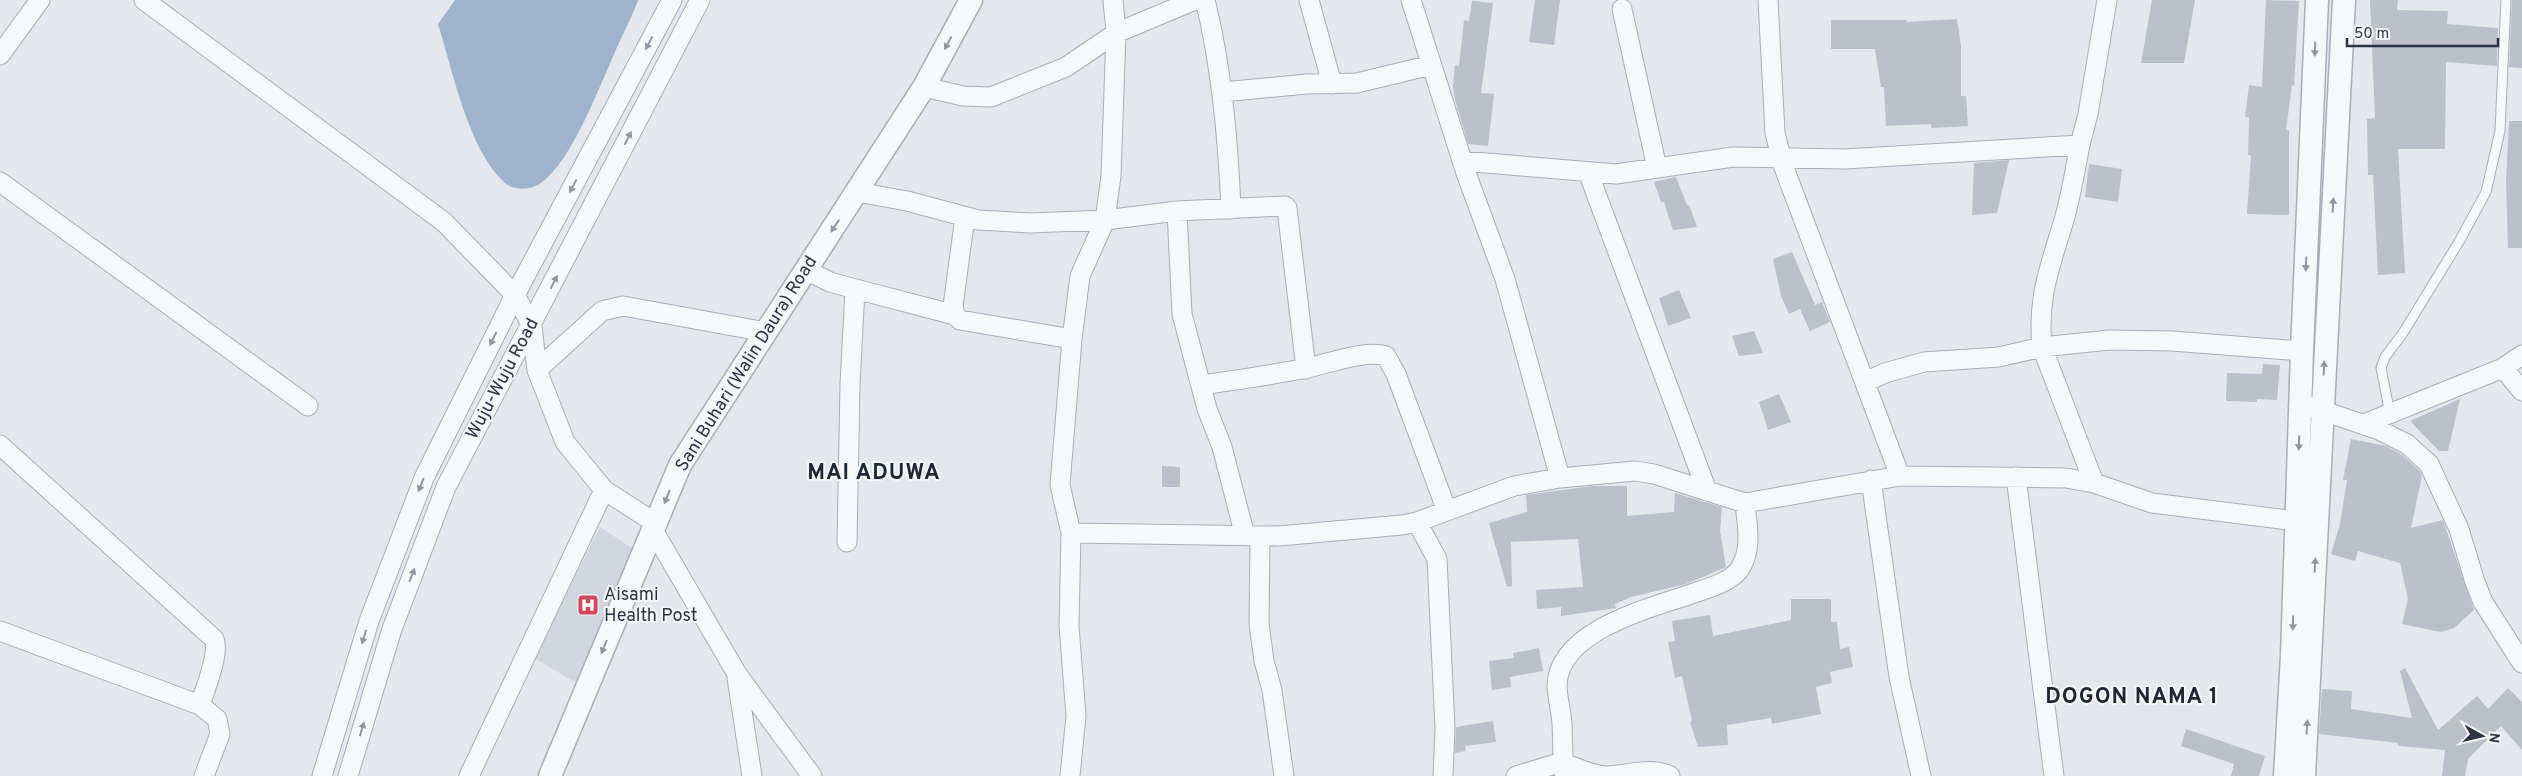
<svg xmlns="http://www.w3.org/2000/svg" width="2522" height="776" font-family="Overpass,sans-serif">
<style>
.built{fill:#d2d6de}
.water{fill:#9fb4cc}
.building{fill:#bbc0ca}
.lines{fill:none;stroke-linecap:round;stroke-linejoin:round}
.service-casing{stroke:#a9aeb7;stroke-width:11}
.minor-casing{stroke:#a9aeb7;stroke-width:21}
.tertiary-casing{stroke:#a9aeb7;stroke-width:25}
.service{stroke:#f7f8fa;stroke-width:9}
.minor{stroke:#f7f8fa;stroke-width:19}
.tertiary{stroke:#f7f8fa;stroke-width:22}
.oneway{fill:#9196a0}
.labels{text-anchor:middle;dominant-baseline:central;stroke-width:4;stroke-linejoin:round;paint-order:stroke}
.street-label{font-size:18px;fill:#2b3445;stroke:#f4f6f9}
.poi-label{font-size:18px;fill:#2b3445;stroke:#f4f6f9;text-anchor:start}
.district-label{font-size:22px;font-weight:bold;letter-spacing:1px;fill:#1d2536;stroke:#f4f6f9}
</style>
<rect width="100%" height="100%" fill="#e4e7ec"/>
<path class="built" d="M600 527 638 552 580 685 534 658Z"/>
<path class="water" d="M455 0H638C631 20 620 39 612 59 596 94 572 160 541 183 532 190 513 191 505 183 468 150 453 71 438 24Z"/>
<path class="building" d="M1535 0H1560L1554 45 1529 42Z
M2152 0H2195L2184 63H2141Z
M2266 0 2299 1 2294 86 2292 85 2286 130H2289V215L2247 214 2251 155H2248L2249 118 2245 117 2249 85 2262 87Z
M2370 0H2398L2397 10 2448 11 2447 24 2498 28 2497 66 2446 62 2445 149H2398L2405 273 2378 275 2373 175H2368L2367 119 2375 118Z
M2512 0H2522V68L2509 67Z
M1472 1 1493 3 1481 93 1494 94 1488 146 1468 144 1455 100 1453 86 1455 65 1459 66 1464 20 1469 21Z
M1957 19 1961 46V96H1966L1968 126 1931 128V124L1886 126 1884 87H1881L1875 49H1831V20H1907V22Z
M2509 121H2522V248H2508L2506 181Z
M2009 160 1997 213 1972 215 1974 163Z
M2089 164 2122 169 2118 202 2085 197Z
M1676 177 1687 205H1689L1697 227 1673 230 1664 202H1661L1654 182Z
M1792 252 1815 305 1822 302 1830 322 1810 331 1800 309 1789 314 1781 296 1773 259Z
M1679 290 1691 318 1668 326 1659 298Z
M1754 331 1763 353 1739 356 1732 336Z
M2263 364 2280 365 2277 400 2257 399V402L2226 401 2227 373 2262 374Z
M1779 394 1791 422 1768 430 1759 402Z
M2460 399 2448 451H2439L2410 421Z
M2351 439 2386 446 2401 454 2420 471 2422 476 2411 528 2443 520 2474 610 2454 628 2441 632 2402 624 2408 599 2400 563 2358 551 2355 561 2331 554 2340 524 2347 480H2343Z
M1162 466 1180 467V487H1162Z
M1592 486H1627V516L1674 512 1675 493 1722 507 1720 531 1726 567 1686 584 1631 597 1615 604 1616 608 1561 616V607L1537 609 1536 590 1583 587 1578 539 1511 542 1512 586 1507 587 1489 523 1527 512 1526 495Z
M1791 599H1831V622H1837L1840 649 1849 647 1853 667 1830 672 1832 683 1816 687 1821 714 1772 724 1771 718 1727 725 1728 745 1698 747 1690 722 1692 721 1682 676 1675 678 1668 642 1675 641 1672 621 1710 615 1713 636 1791 620Z
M1539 648 1543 671 1510 677 1511 687 1492 690 1489 661 1514 658 1513 653Z
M2405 668 2438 730 2477 696 2488 709 2508 688 2522 702V750L2501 726 2468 759 2465 776H2442L2445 750 2398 746V743L2319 734 2322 689 2352 691 2351 709 2412 718 2400 671Z
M1493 721 1496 742 1465 746 1466 751 1455 753 1456 727Z
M2186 729 2265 756 2259 776H2231L2234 764 2181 746Z"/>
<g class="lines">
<g class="service-casing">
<path id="service" d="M2390 414 2381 368 2385 357 2403 333 2460 240 2486 192 2500 131 2506 0"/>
</g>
<g class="minor-casing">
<path id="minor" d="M144 0 444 222 515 295 532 326 537 370 565 442 604 490 657 524
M1205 0C1222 68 1228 139 1231 209
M1309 0 1332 84
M1411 0 1466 173 1505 279 1560 478
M1768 0 1775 133 1783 165 1900 476
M1622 9 1657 168
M0 55 40 0
M924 87 963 96 991 97 1066 67 1116 33 1195 0
M1222 92 1307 84 1357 83 1431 65
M1462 161 1616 174 1733 157 1844 159 2080 145 2088 114 2107 0
M1588 172 1707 491
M0 182 308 406
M857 192 907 201 978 220 1030 223 1105 220 1177 211 1285 206 1287 208 1306 369
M1177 211 1182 314 1207 409 1222 447 1245 536
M965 217 953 306 955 315 960 320 1072 339
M806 270 830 282 848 287 955 315
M2503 368 2522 391
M537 370 602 311 623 306 766 332
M1865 382 1885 373 1924 362 1999 357 2042 347C2037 297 2050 267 2064 220 2071 196 2075 170 2080 145
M1201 385C1236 380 1272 375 1307 368 1328 364 1366 349 1386 356L1396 374 1447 511
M2309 406 2379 430 2407 444 2429 464 2459 529 2475 582 2483 602 2522 663
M2364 424 2503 368 2522 355
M0 445 214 639C220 654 205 689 200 705
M2016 477 2054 776
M1871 480 1899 677 1921 776
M2094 483 2042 347 2109 340 2172 341 2302 351
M1417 522 1437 559 1445 728 1443 776
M653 530 737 674 812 776
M1071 533 1279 536 1402 525 1417 522 1514 486 1560 478 1635 471 1654 474 1745 503 1900 476 2066 478 2094 483 2152 503 2296 521
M1260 536 1259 624 1264 661 1272 690 1284 776
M847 542 850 384 855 289
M0 631 200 705 217 719 220 734 204 776
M737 678 752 776
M322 776 369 621 424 478 515 295 672 0
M348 776 392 629 446 487 700 0
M469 776 604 490
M1070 776 1076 716 1069 626 1071 533 1060 485 1072 339 1080 276 1105 220 1111 176 1116 33 1113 0
M1516 776 1562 762C1576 768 1589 774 1604 776 1624 776 1653 766 1670 776
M1565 776C1562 758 1563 741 1562 723 1561 710 1557 697 1557 685 1559 631 1647 609 1688 595 1704 589 1728 584 1739 570 1753 550 1747 525 1745 503"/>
</g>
<g class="tertiary-casing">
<path id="tertiary" d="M550 776 680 465 924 87 971 0
M2285 776 2292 656 2302 351 2317 0
M2304 776 2344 0"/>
</g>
<use href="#service" class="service"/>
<use href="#minor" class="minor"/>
<use href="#tertiary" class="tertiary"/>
</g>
<defs><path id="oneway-solid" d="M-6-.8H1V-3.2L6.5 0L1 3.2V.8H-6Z" transform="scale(1.25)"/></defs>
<g class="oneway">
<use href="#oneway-solid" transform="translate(649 43) rotate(118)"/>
<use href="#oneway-solid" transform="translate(948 43) rotate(118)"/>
<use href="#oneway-solid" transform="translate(2315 49) rotate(92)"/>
<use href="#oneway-solid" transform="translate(628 138) rotate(-63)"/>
<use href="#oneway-solid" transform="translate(573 186) rotate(118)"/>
<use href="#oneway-solid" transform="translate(2333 205) rotate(-87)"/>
<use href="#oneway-solid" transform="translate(835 226) rotate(123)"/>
<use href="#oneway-solid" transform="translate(2306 264) rotate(92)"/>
<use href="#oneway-solid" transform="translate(554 282) rotate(-63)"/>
<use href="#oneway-solid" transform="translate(493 339) rotate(117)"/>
<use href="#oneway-solid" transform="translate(2324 368) rotate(-87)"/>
<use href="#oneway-solid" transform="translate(2299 443) rotate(92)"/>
<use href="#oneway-solid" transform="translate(421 485) rotate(111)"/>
<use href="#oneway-solid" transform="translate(667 497) rotate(112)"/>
<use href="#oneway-solid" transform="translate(2315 565) rotate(-87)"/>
<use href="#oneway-solid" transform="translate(412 575) rotate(-69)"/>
<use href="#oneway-solid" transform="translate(2293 623) rotate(91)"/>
<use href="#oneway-solid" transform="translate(364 637) rotate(107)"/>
<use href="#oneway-solid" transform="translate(604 647) rotate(113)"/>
<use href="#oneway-solid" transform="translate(2307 727) rotate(-87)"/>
<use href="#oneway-solid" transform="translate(362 729) rotate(-73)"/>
</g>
<defs>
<g id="hospital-square" transform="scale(1.125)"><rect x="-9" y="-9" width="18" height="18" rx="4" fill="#d1495b" stroke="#f4f6f9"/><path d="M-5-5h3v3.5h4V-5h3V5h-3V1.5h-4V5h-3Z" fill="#fff"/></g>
</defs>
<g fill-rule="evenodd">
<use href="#hospital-square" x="588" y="605"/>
</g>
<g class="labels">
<g class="street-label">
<text transform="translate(747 364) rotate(-58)">Sani Buhari (Walin Daura) Road</text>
<text transform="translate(503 379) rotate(-62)">Wuju-Wuju Road</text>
</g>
<g class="poi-label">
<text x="604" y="595">Aisami<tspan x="604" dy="21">Health Post</tspan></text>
</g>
<g class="district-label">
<text x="874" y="473">MAI ADUWA</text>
<text x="2132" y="697">DOGON NAMA 1</text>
</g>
</g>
<g transform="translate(2482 736) rotate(98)" stroke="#f4f6f9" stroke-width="4" paint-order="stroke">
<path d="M0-4L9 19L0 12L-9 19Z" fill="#2b3445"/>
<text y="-8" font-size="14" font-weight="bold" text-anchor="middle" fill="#2b3445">N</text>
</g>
<path d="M2347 38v8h151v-8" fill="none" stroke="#2b3445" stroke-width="2.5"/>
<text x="2354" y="38" font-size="15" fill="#2b3445" stroke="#f4f6f9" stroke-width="4" paint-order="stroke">50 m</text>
</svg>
